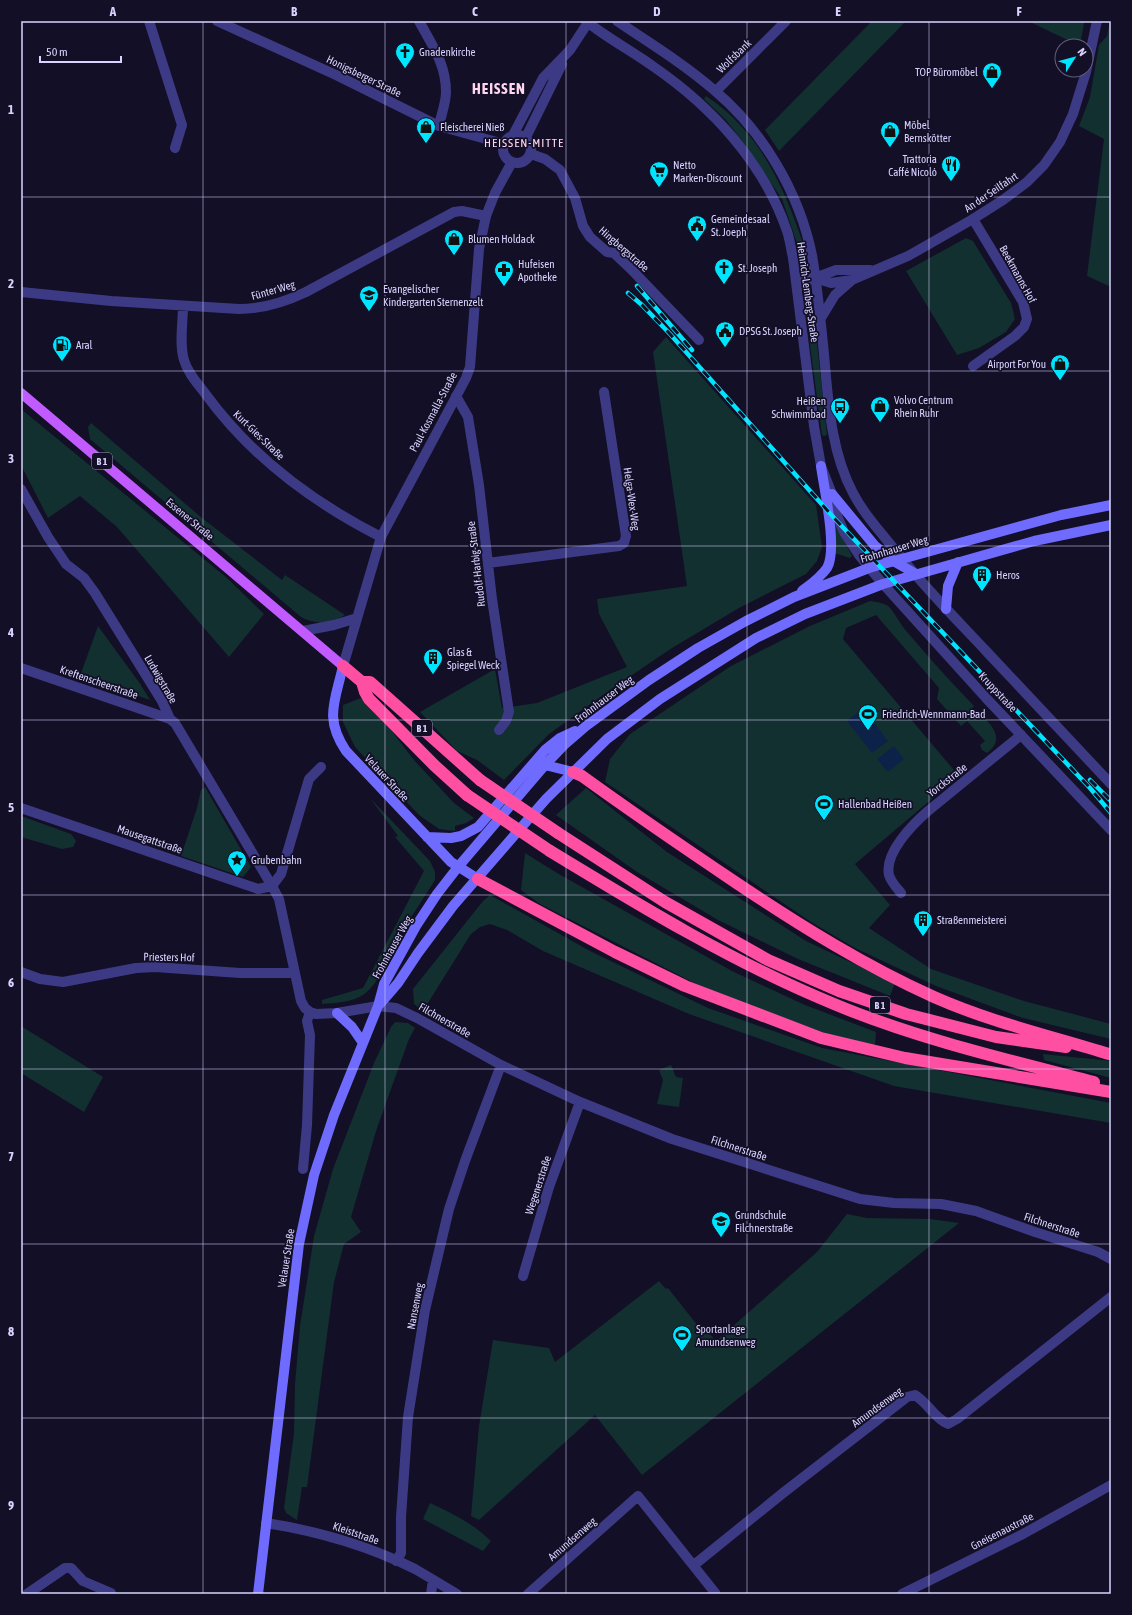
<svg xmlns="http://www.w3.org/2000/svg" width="1132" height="1615" font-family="'Asap Condensed',sans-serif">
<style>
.green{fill:#12302f}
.water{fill:#0c2248}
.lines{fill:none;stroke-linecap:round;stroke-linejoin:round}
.minor{stroke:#3d3a85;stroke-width:10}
.tertiary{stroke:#3d3a85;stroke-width:10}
.secondary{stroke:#6f6bff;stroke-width:10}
.primary{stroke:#c25bff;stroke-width:10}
.motorway{stroke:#ff4fa3;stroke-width:12}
.rail-casing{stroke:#00e5ff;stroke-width:4.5}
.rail{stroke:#130f26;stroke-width:3;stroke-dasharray:9;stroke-linecap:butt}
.motorway-bridge{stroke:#ff4fa3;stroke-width:12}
.grid{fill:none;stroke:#d9d4ff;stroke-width:1;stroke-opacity:0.55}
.labels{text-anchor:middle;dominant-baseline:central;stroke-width:3.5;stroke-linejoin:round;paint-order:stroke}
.shield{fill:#130f26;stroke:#9e99be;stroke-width:1}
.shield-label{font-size:10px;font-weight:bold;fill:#d9d4ff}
.poi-label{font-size:11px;fill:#d9d4ff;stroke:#130f26;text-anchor:start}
.street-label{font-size:11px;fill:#d9d4ff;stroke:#130f26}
.neighbourhood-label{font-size:12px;letter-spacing:1px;fill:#ffd6f0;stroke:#130f26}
.district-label{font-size:15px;font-weight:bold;letter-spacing:1px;fill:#ffd6f0;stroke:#130f26}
.neatline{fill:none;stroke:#d9d4ff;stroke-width:1.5}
.grid-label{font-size:13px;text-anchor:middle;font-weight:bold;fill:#d9d4ff}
</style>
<rect width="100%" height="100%" fill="#130f26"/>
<path class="green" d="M872 21H906L779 151 765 130Z
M1028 21H1080L1084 23 1080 46Z
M1110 21H1111V287L1087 276 1104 139 1079 126 1090 97 1099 45 1107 36Z
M706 96C760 131 786 190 805 250L800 252 782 199 740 138 725 119 704 99Z
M966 238 973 241 1011 303 1015 319 1006 332 979 348 957 355 906 271Z
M812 298 827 435 824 436 822 435 804 300Z
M666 337 816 505 822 547 817 561 806 574 739 608 672 648 610 690 549 734 504 780 477 760 457 751 420 712 495 669 502 708 537 703 627 667 599 614 597 599 687 586 653 352Z
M21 409 227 578 264 614 229 657 117 527 80 496 48 518 21 465Z
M91 423 202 518 282 580 285 575 345 615C330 624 316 625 301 617L90 439 88 427Z
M834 521 852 556 850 558 834 553Z
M870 601C876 602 882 602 888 606 894 611 901 626 908 633 929 658 951 682 974 706L972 708 976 712 978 711C990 724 1007 738 987 753L982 750 980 745 985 741 967 721 961 726 937 699 939 688 876 615 846 628 843 639 959 776 855 864 890 905 869 928 931 969 1024 1001 1111 1024V1039L1023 1018 936 986 855 948 811 922 605 782 610 759 630 734 731 666 810 626Z
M98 626 141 685 150 700 80 676Z
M361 698 385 722 413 759 454 803 474 818 466 823 455 826V831L439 829 419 815 355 747 343 722V705Z
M205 787 251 867 243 877 181 856 197 808 201 790Z
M586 788 667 852 806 941 895 983 890 996 798 959 718 920 637 872 556 815Z
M370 798 430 861 435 872V880C424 898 411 916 400 935 390 952 380 984 363 995 352 1002 336 1003 322 1004V1000L363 988 424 871 395 837 398 836Z
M21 816 71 834 76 841 73 847 62 849 21 837Z
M525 853 557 873 732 971 805 1005 876 1032 875 1045 830 1035 712 992 540 904 521 890Z
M490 895 590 951 708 1008 822 1048 1111 1103V1123L894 1086 689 1014 543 951 507 930 490 924 480 927 471 934 423 1011 414 1004 413 989 483 901Z
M395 1022 408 1023 415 1028 409 1039 377 1128 351 1217 361 1232 344 1244 334 1282 307 1487H302L297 1520 286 1513 284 1508 294 1433 295 1384 300 1326 314 1236 333 1169 374 1063 391 1027Z
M21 1026 103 1077 84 1112 21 1073Z
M1043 1054 1111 1061V1078L1044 1060Z
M671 1065 676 1077 683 1078 679 1107 657 1104 663 1080 659 1070Z
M847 1214 867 1218 930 1219 959 1223 642 1475 595 1415 479 1520 471 1516 479 1426 493 1340 549 1348 555 1362 659 1281 666 1289 668 1288 698 1326 701 1324 716 1341 817 1252Z
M430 1503C454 1514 472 1523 491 1541L483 1551 423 1519Z"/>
<path class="water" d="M863 708 888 741 872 753 847 721Z
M894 746 904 759 888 772 877 759Z"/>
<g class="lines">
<path class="minor" d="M149 21 182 125 175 148
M217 21 336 75 439 126 504 144
M419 21C432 45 446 64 446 92 446 103 441 115 439 126
M716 91 786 21
M531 154 545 159 560 170 575 198 583 226 590 237 607 252 614 253 630 268 699 340
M21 292 111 301 239 309C262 309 285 302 306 292L454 212 462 211 486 216
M183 306C183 323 179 344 184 360 188 374 199 385 207 396 252 457 314 503 381 537
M973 366 1015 336 1024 327 1027 319 1023 302 973 219
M456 396 468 417 479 485 492 599 509 712 506 721 499 730
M21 489 48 537 66 564 84 578 95 593 162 701 170 719 175 723 272 886 279 899 301 1001 305 1008 310 1012 316 1014 337 1013 378 1006 396 1008 417 1018 501 1065 580 1102 672 1139 860 1199 894 1203 941 1204 976 1211 1035 1232 1098 1252 1111 1259
M488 563 619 546 624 543 626 536 604 392
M21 668 170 719
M21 808 258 889 272 886
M272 886 281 874 309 779 321 767
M901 893C896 887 891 882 889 875 884 853 913 824 928 811L1021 735
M21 972 40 979 63 982 136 968 155 967 240 973H294
M303 1169 307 1125 310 1035 307 1021 310 1012
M523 1276 549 1187 580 1102
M266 1523C317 1531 369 1546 415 1569 429 1577 443 1586 457 1594
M396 1561 401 1553V1517L408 1417 425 1310 449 1209 465 1161 501 1065
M694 1565 783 1493 907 1397 915 1395C929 1404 934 1418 948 1424L957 1419 1111 1297
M27 1594 65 1568H71L83 1581 111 1593
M431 1594 433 1580
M528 1594 638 1496 716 1594
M902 1594 1023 1534 1111 1485"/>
<path class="tertiary" d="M586 21C607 38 632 51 654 67 712 107 764 163 787 231 790 240 791 249 793 258L814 426 821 466 832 494 838 518 844 532 859 555 883 584 986 698 1111 830
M617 21C650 43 684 64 714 90 763 131 799 192 812 255 817 284 820 314 823 344 828 393 829 448 853 493 866 518 887 539 904 561 930 593 959 622 987 652 1028 696 1070 740 1111 784
M503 149a14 14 0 1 1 28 0a14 14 0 1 1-28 0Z
M513 135 543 78 570 50 589 21
M526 137 562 64
M815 278 831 283 852 280 908 256 973 219 1003 200 1027 182 1044 165 1060 142 1073 114 1086 72 1097 21
M796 282 815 278 836 270H870
M821 318 835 295 852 280
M303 631 334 625 357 618
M343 666 381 537 466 378 470 367 479 249 486 216 495 193 512 162"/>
<path class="secondary" d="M832 494 875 546 895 562 916 574
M802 591C811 584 820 578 827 568 838 549 824 489 821 466
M946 609 948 586 958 562
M343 666C335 702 324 718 346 751L451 862 478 879
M545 765 573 772
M427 837 451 838 461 836 478 827 545 750 560 738 575 731
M380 1004 398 983 418 953 453 906 546 799 607 739 660 699 756 638 805 614 883 584 1034 541 1111 525
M337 1013 352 1027 363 1043
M258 1594 299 1244 314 1175 334 1115 378 1006 384 984 416 926 437 894 458 867 545 765 564 745 586 726 649 680 698 648 746 621 794 597 869 568 1061 515 1111 505"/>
<path class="primary" d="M21 393 343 666"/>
<path class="motorway" d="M343 666 362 682 365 692 369 699 434 765 467 795
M362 682H370L480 780
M573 772 582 776C633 813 686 849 738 884 801 926 865 966 934 997 990 1022 1051 1036 1109 1054
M558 833 665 902 768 960 839 991 906 1014 996 1037 1066 1047
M550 851C642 907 734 963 834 1004 915 1038 1008 1060 1094 1082
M478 879 615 952 685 986 821 1038 905 1058 1111 1092"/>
<g class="rail-casing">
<path id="rail" d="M637 286 692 350
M628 293 642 305 670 334 835 519 1090 788 1111 813
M1090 780 1111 801"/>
</g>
<use href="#rail" class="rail"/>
<path class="motorway-bridge" d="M480 780 558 833
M467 795 550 851"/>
</g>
<path class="grid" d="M203 21V1594M385 21V1594M566 21V1594M747 21V1594M929 21V1594M21 197H1111M21 371H1111M21 546H1111M21 720H1111M21 895H1111M21 1069H1111M21 1244H1111M21 1418H1111"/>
<defs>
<g id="church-pin" transform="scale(1)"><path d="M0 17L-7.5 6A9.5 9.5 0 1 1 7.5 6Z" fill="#00e5ff" stroke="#130f26"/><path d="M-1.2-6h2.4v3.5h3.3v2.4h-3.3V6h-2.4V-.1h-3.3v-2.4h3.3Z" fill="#111"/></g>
<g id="shop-pin" transform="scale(1)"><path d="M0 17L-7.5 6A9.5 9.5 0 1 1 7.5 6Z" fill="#00e5ff" stroke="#130f26"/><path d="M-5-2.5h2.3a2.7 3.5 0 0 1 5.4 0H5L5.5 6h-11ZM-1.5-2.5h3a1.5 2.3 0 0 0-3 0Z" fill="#111"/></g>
<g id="restaurant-pin" transform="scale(1)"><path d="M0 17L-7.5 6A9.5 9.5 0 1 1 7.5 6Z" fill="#00e5ff" stroke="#130f26"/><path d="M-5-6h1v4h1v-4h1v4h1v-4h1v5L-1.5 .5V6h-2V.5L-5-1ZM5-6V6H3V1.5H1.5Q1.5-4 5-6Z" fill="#111"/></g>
<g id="supermarket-pin" transform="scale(1)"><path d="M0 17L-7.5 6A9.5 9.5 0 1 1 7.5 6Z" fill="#00e5ff" stroke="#130f26"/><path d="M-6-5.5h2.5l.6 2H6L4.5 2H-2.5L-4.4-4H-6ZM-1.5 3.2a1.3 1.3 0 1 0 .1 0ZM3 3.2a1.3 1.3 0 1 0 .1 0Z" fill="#111"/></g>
<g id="civic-pin" transform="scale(1)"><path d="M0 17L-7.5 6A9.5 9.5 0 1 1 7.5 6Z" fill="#00e5ff" stroke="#130f26"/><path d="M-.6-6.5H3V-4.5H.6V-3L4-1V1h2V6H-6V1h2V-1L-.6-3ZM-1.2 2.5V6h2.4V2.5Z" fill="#111"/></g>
<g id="pharmacy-pin" transform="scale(1)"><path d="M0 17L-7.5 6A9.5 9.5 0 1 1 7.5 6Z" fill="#00e5ff" stroke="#130f26"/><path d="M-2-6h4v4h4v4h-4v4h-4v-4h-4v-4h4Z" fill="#111"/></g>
<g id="school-pin" transform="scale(1)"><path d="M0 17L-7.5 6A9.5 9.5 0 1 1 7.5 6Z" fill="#00e5ff" stroke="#130f26"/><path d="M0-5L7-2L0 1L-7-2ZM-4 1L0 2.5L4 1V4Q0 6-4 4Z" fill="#111"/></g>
<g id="fuel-pin" transform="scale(1)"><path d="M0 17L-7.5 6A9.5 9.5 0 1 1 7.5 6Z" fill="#00e5ff" stroke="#130f26"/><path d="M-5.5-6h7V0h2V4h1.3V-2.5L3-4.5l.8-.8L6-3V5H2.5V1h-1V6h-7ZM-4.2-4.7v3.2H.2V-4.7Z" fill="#111"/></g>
<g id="bus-pin" transform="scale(1)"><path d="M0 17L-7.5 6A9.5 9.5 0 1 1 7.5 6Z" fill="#00e5ff" stroke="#130f26"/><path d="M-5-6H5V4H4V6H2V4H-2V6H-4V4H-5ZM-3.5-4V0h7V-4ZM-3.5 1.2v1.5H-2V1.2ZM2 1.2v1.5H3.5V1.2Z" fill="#111"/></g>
<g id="building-pin" transform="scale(1)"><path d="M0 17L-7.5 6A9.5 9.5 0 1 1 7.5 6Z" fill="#00e5ff" stroke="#130f26"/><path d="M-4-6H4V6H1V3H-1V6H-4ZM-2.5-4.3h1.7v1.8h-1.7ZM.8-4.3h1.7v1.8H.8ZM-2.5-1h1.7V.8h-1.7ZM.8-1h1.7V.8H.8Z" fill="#111"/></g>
<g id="stadium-pin" transform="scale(1)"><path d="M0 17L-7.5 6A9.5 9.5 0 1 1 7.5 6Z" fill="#00e5ff" stroke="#130f26"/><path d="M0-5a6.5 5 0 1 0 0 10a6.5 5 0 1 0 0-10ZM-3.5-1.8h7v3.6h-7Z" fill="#111"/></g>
<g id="sight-pin" transform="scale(1)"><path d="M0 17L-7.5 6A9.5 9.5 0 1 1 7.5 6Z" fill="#00e5ff" stroke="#130f26"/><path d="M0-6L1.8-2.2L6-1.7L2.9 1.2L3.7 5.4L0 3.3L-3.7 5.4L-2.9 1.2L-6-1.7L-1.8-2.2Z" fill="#111"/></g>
</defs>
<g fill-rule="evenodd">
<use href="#church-pin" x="405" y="52"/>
<use href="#shop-pin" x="992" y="72"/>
<use href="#shop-pin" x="426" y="127"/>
<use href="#shop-pin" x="890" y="131"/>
<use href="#restaurant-pin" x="951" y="165"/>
<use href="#supermarket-pin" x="659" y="171"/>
<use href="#civic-pin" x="697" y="225"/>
<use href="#shop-pin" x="454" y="239"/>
<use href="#church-pin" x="724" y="268"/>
<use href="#pharmacy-pin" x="504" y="270"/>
<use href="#school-pin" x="369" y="295"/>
<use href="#civic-pin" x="725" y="331"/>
<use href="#fuel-pin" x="62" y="345"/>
<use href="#shop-pin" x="1060" y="364"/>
<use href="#shop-pin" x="880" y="406"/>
<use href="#bus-pin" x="840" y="407"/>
<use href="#building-pin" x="982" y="575"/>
<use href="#building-pin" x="433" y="658"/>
<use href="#stadium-pin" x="868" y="714"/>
<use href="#stadium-pin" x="824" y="804"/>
<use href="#sight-pin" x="237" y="860"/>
<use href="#building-pin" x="923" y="920"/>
<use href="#school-pin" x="721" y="1221"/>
<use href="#stadium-pin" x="682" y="1335"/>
</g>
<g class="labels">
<g class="shield">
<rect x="92" y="453" width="20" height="16" rx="3"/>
<rect x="412" y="720" width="20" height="16" rx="3"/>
<rect x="870" y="997" width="20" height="16" rx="3"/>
</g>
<g class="shield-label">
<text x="102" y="461">B 1</text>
<text x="422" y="728">B 1</text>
<text x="880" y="1005">B 1</text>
</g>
<g class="poi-label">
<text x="419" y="52">Gnadenkirche</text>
<text x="978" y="72" text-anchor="end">TOP Büromöbel</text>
<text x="904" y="125">Möbel<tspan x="904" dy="13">Bernskötter</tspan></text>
<text x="440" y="127">Fleischerei Nieß</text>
<text x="937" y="159" text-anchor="end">Trattoria<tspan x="937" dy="13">Caffé Nicoló</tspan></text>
<text x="673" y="165">Netto<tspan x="673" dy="13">Marken-Discount</tspan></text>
<text x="711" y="219">Gemeindesaal<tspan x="711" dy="13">St. Joeph</tspan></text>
<text x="468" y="239">Blumen Holdack</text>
<text x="518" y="264">Hufeisen<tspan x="518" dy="13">Apotheke</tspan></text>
<text x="738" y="268">St. Joseph</text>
<text x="383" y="289">Evangelischer<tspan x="383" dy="13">Kindergarten Sternenzelt</tspan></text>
<text x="739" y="331">DPSG St. Joseph</text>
<text x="76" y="345">Aral</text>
<text x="1046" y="364" text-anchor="end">Airport For You</text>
<text x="894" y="400">Volvo Centrum<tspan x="894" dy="13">Rhein Ruhr</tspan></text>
<text x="826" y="401" text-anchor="end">Heißen<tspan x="826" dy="13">Schwimmbad</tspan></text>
<text x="996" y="575">Heros</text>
<text x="447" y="652">Glas &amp;<tspan x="447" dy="13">Spiegel Weck</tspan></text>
<text x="882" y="714">Friedrich-Wennmann-Bad</text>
<text x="838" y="804">Hallenbad Heißen</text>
<text x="251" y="860">Grubenbahn</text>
<text x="937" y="920">Straßenmeisterei</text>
<text x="735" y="1215">Grundschule<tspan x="735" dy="13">Filchnerstraße</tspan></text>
<text x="696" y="1329">Sportanlage<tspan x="696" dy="13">Amundsenweg</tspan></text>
</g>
<g class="street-label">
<text transform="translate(734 56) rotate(-44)">Wolfsbank</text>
<text transform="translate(364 76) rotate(26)">Honigsberger Straße</text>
<text transform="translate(991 192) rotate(-34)">An der Seilfahrt</text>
<text transform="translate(624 249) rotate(41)">Hingbergstraße</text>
<text transform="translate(1018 274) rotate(61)">Beekmanns Hof</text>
<text transform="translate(273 290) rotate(-16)">Fünter Weg</text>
<text transform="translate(808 292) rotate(82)">Heinrich-Lemberg-Straße</text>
<text transform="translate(433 412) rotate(-62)">Paul-Kosmalla-Straße</text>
<text transform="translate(259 435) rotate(44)">Kurt-Gies-Straße</text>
<text transform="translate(632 499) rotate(82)">Helga-Wex-Weg</text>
<text transform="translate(190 519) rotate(40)">Essener Straße</text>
<text transform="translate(894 549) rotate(-17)">Frohnhauser Weg</text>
<text transform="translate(476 564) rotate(-97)">Rudolf-Harbig-Straße</text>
<text transform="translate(161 679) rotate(60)">Ludwigstraße</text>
<text transform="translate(99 682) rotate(19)">Kreftenscheerstraße</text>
<text transform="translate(998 692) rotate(47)">Kruppstraße</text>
<text transform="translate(604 699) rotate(-37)">Frohnhauser Weg</text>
<text transform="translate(387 778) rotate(47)">Velauer Straße</text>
<text transform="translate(947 780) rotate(-38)">Yorckstraße</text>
<text transform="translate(150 839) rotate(19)">Mausegattstraße</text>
<text transform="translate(392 947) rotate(-61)">Frohnhauser Weg</text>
<text transform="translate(169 957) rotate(1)">Priesters Hof</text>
<text transform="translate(445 1020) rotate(30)">Filchnerstraße</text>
<text transform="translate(739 1148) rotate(18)">Filchnerstraße</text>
<text transform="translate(538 1185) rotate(-72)">Wegenerstraße</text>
<text transform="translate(1052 1225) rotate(18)">Filchnerstraße</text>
<text transform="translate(286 1258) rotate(-81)">Velauer Straße</text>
<text transform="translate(415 1306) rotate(-79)">Nansenweg</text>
<text transform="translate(877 1407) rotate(-36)">Amundsenweg</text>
<text transform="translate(1002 1531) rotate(-27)">Gneisenaustraße</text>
<text transform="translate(356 1533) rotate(19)">Kleiststraße</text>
<text transform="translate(572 1539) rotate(-41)">Amundsenweg</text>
</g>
<g class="neighbourhood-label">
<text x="524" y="143">HEISSEN-MITTE</text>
</g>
<g class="district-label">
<text x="499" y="88">HEISSEN</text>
</g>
</g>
<rect width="1132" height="1615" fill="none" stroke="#130f26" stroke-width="44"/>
<g transform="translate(1074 58) rotate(54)"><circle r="19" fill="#130f26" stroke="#625e7d"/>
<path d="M0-3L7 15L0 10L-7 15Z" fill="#00e5ff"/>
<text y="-6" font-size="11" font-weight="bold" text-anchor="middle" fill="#d9d4ff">N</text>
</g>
<path d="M40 56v6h81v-6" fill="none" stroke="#d9d4ff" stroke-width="2"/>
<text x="46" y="56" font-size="12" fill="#d9d4ff" stroke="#130f26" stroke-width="3" paint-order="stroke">50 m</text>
<rect x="22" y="22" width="1088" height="1571" class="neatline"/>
<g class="grid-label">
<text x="113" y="16">A</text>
<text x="294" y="16">B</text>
<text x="475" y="16">C</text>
<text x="657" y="16">D</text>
<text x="838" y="16">E</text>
<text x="1019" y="16">F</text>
<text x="11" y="114">1</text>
<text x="11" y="288">2</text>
<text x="11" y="463">3</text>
<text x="11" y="637">4</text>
<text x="11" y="812">5</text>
<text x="11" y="987">6</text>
<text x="11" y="1161">7</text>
<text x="11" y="1336">8</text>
<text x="11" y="1510">9</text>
</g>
</svg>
